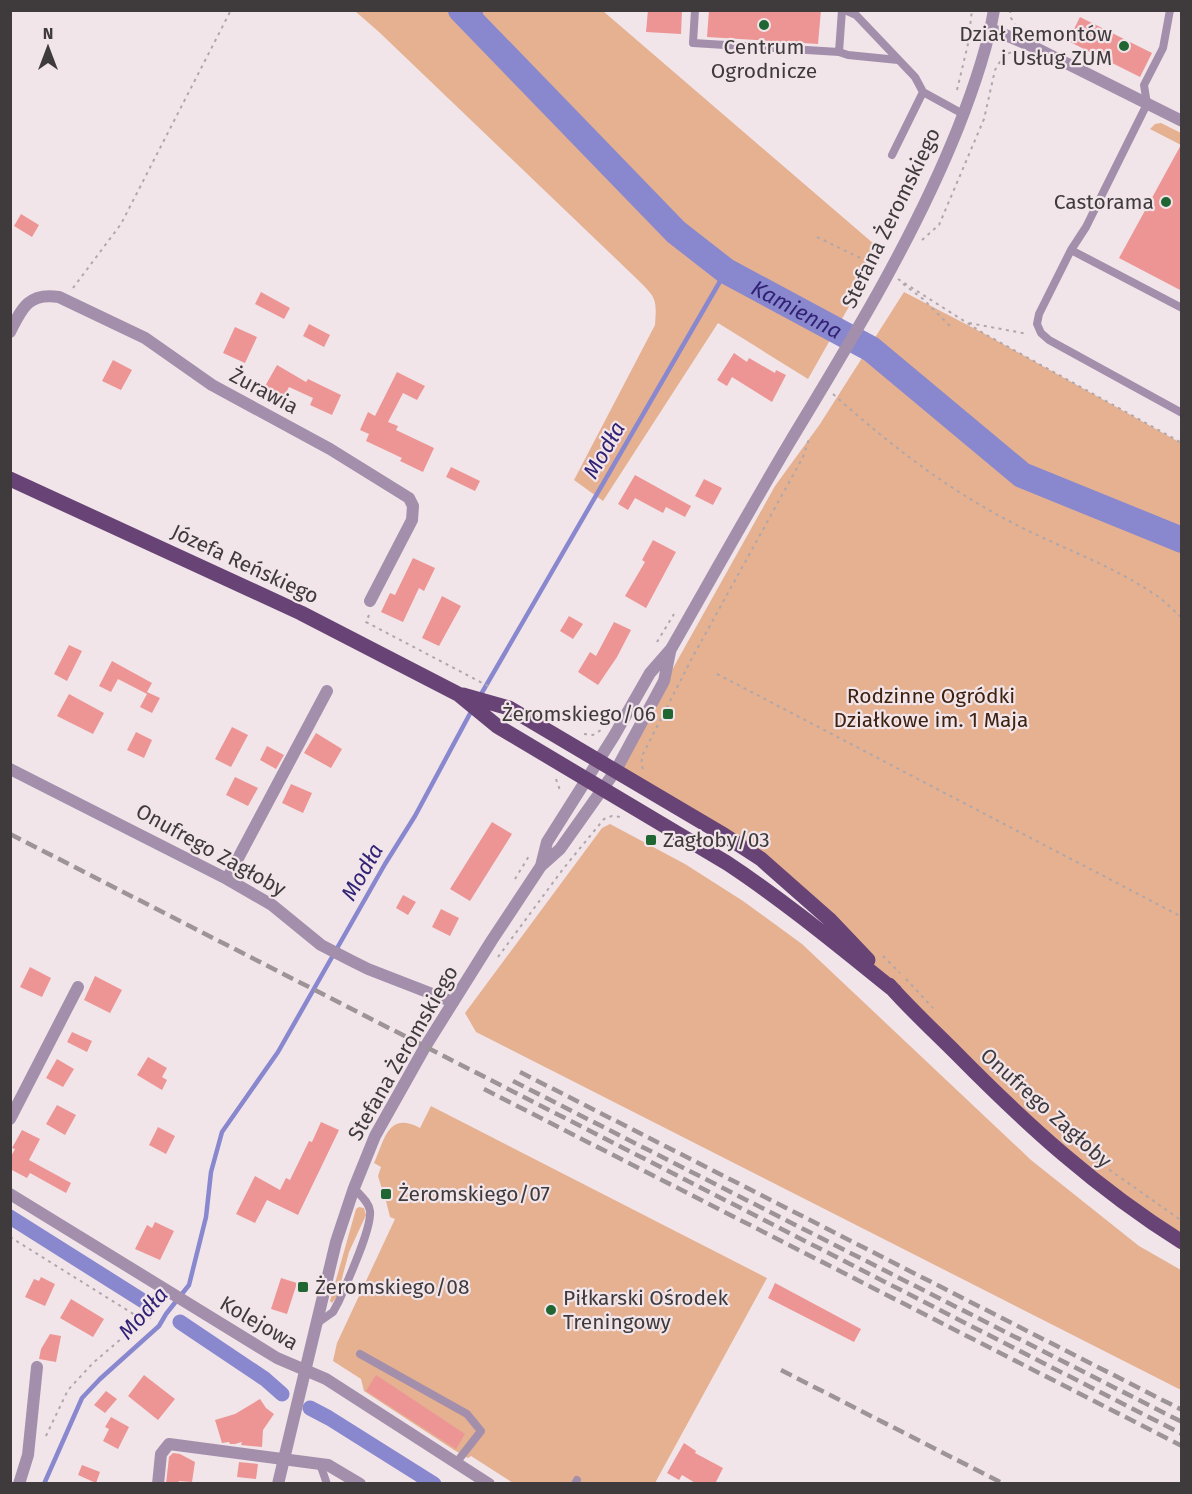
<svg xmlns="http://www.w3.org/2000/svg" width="1192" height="1494" font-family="'Fira Sans',sans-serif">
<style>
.green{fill:#e5b191}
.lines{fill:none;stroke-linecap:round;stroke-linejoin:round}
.stream{stroke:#8988cf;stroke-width:4.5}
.canal{stroke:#8988cf;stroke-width:15}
.river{stroke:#8988cf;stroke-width:26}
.building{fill:#ec9594}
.path{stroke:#b0a7ab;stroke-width:2;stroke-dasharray:3 4.5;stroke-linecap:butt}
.service{stroke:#a38fab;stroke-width:8}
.minor{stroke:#a38fab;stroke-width:12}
.tertiary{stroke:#a38fab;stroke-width:12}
.primary{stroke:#684476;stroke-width:15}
.rail{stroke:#9d9498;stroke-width:4.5;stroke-dasharray:12 6;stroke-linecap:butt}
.poi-dot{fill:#206632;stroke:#f1e5ea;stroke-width:2}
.labels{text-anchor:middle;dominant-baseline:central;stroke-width:4.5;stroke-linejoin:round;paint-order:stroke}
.poi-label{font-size:21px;fill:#3f3a3c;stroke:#f1e5ea;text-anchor:start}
.street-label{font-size:21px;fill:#3f3a3c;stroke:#f1e5ea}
.park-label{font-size:21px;fill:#3e210e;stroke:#f1e5ea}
.water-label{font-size:22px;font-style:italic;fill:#312275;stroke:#f1e5ea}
</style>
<rect width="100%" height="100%" fill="#f1e5ea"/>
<path class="green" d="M355 11H603L881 250 808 379 718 323 603 501 574 480 655 325C657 298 656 298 637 279L379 32Z
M1161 123 1181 133V145L1150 129 1155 124Z
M904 292 983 333 1181 443V1242L1090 1177 761 859 616 770 775 486 820 424Z
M610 824 685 864 743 901 802 944 1031 1160 1139 1246 1181 1270V1390L476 1032 465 1013 602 828Z
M431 1106 767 1278 655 1483H513L471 1456 468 1458 454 1450 364 1391 361 1379 333 1361 337 1343 395 1219 390 1217 386 1201 390 1199 386 1188 382 1189 378 1176 381 1167 374 1163C385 1139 388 1111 420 1128Z
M359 1207 364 1208 366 1215 349 1252 337 1297 332 1303 330 1301 356 1209Z"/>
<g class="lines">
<path class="stream" d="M479 29 481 10
M480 696 726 271
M44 1484 82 1398 100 1379 159 1326 166 1314 189 1285 206 1217 211 1172 222 1132 278 1052 385 864 415 816 473 708"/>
<path class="canal" d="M10 1217 148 1304
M180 1322 265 1379 282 1394
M310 1408 329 1418 434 1484"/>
<path class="river" id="s1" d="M461 10 676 232 726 271 871 349 1022 475 1182 540"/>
</g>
<path class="building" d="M648 10H682L681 34 646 32Z
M709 10H821L818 44 707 37Z
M1080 17 1152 53 1140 77 1068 41Z
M1182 143V291L1119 258Z
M21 214 39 225 32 237 14 226Z
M261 292 290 308 284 319 255 304Z
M309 324 330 335 324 347 303 336Z
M235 327 257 337 245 363 223 353Z
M734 353 747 362 749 358 775 373 776 370 786 375 772 402 732 377 727 386 717 380Z
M113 360 132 370 121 390 102 381Z
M277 365 306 382 308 379 341 395 332 415 310 405 313 398 289 387 283 398 264 388Z
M397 372 425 386 417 400 403 393 388 422 398 426 396 430 434 448 423 472 400 461 402 458 366 441 369 434 360 430 368 412 375 416Z
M451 467 480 481 475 491 446 477Z
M635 475 691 506 685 517 666 507 663 513 635 498 628 510 618 504Z
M704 479 722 488 713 505 695 496Z
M653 540 676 552 646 608 625 596 645 562 642 560Z
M413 558 435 568 424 591 419 588 403 622 381 612 390 593 395 595Z
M442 596 461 606 439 646 422 638Z
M569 616 583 624 573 639 560 631Z
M614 622 631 630 617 657 598 685 578 672 590 652 596 656Z
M69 645 82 651 67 681 54 674Z
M112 661 152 683 147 692 160 698 152 713 140 707 147 694 118 679 111 692 99 686Z
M69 694 104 713 93 734 57 716Z
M232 727 248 735 231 767 215 759Z
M136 732 152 740 144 758 127 750Z
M316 733 342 749 331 768 304 753Z
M267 746 284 755 276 769 260 760Z
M235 777 258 788 248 806 226 795Z
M291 784 312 793 303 813 282 803Z
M492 822 512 834 470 901 450 889Z
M403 895 416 902 408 915 396 908Z
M441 909 459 918 450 936 432 927Z
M30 967 51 978 42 997 20 987Z
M95 976 122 990 110 1013 84 1000Z
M72 1032 92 1041 87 1052 67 1042Z
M148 1057 167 1068 162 1077 167 1080 162 1090 137 1075Z
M57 1059 74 1069 63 1087 46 1078Z
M57 1105 76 1115 65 1135 46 1124Z
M321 1122 339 1130 298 1215 267 1200 255 1223 236 1214 255 1176 280 1190 286 1178 290 1180 309 1141 312 1142Z
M158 1127 175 1136 166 1154 149 1145Z
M22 1130 40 1139 29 1160 71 1183 66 1193 30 1173 27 1178 10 1169V1158L15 1149 12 1148Z
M155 1222 174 1231 160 1260 135 1249 147 1225 152 1228Z
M41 1277 55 1284 45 1306 25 1297 34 1279 39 1281Z
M281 1278 297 1283 287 1314 271 1309Z
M775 1283 861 1329 854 1342 768 1298Z
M71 1299 104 1319 93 1337 60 1318Z
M50 1334 61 1336 56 1362 39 1359 41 1349Z
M144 1375 175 1399 158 1420 128 1396Z
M376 1375 465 1434 456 1449 366 1391Z
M106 1391 117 1399 105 1413 94 1405Z
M260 1399 266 1408 274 1414 263 1430 262 1447 241 1445 242 1442 235 1444H230L229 1442 222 1443 215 1420 235 1414Z
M111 1417 129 1427 118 1449 103 1441 109 1429 105 1427Z
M684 1443 696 1451 695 1453 723 1468 715 1484H697L682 1475 679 1480 667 1473Z
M173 1453 180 1454 195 1462 192 1482 179 1481 178 1484H166L169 1457Z
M239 1462 258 1464 256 1479 237 1477Z
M82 1465 100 1472 96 1483 78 1475Z"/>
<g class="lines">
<path class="path" d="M1010 10 1011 18 1015 24
M957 90 968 44 972 10
M817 237 877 266
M922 240 939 225 984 119 995 70 1004 55 1012 52
M898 279 983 333 1182 443
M903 284 923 299 950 326
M73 288 121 224 231 10
M969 323 1028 334
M833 394C888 443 945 488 1011 522 1058 547 1110 564 1154 594 1164 600 1173 610 1182 618
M369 615 366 622 490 687
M657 642 674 614
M717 674 1182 917
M584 734 593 735 601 730
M643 769 641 764 643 754 691 660 803 457 810 436
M556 779 561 793
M515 879 529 856
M883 956 900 973
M498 957 563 869 604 819 612 816 621 817
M906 979 933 1008
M1097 1161 1182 1221
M10 1237 143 1320 93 1363 68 1390 44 1440
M143 1320H149L160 1302"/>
<path class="service" d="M695 10 693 43 839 52
M842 10 839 52 848 55 898 60
M845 10 856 15 915 77 923 92
M1170 10 1163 48 1144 85 1147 104 1086 227 1071 250 1039 314 1037 324 1041 333 1049 340 1182 413
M892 155 923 92 963 114
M1071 250 1182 308
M316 1324 333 1312 339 1301C347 1282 372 1229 370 1211 369 1202 360 1195 354 1188
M360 1354 467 1414 481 1431 456 1463
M320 1464 327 1484
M575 1484 577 1480"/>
<path class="minor" d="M991 29 1034 47 1182 121
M10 332C22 308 29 292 59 297L145 338 212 385 330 449 409 498 413 506 412 520 370 601
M10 769 227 879 272 905 321 945 350 960 368 969 453 1002
M227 879 327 691
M10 1119 78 987
M10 1194 277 1358 305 1370
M19 1484 28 1455 37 1367
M158 1484 161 1454 169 1444 328 1465 360 1484"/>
<path class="tertiary" d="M541 866 547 842 614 736 650 673 671 649C711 579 750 509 791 440 852 339 914 238 958 128 973 90 987 51 994 10
M305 1370 326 1379 489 1484
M278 1484 336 1242 354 1188 375 1136 425 1047 492 940 541 866 560 849 616 770 664 681 670 652"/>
<path class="primary" d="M10 479 301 613 458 694 497 726 727 863C786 902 840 947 895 991
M463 695 509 708 724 835 761 859 829 919 868 960
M889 985C910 1009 934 1031 957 1054 1027 1125 1096 1188 1182 1242"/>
<path class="rail" d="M10 834 1182 1434
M520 1072 1182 1410
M513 1081 1182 1422
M484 1089 1182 1446
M781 1370 1004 1484"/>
</g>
<g class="poi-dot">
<circle cx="764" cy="25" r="6"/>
<circle cx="1124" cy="46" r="6"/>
<circle cx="1166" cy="202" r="6"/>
<rect x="662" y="708" width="12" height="12" rx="3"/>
<rect x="645" y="834" width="12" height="12" rx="3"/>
<rect x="380" y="1188" width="12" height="12" rx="3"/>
<rect x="297" y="1281" width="12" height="12" rx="3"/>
<circle cx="551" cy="1310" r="6"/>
</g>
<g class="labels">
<g class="poi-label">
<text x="1112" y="34" text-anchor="end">Dział Remontów<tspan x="1112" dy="24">i Usług ZUM</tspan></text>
<text x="764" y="47" text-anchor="middle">Centrum<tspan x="764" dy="24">Ogrodnicze</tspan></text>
<text x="1154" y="202" text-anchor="end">Castorama</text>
<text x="656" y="714" text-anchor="end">Żeromskiego/06</text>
<text x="663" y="840">Zagłoby/03</text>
<text x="398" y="1194">Żeromskiego/07</text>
<text x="315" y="1287">Żeromskiego/08</text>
<text x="563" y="1298">Piłkarski Ośrodek<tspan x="563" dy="24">Treningowy</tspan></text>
</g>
<g class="street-label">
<text transform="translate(891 218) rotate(-64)">Stefana Żeromskiego</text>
<text transform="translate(264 391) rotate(28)">Żurawia</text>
<text transform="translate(245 564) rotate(25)">Józefa Reńskiego</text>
<text transform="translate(211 850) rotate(29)">Onufrego Zagłoby</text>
<text transform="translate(403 1053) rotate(-60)">Stefana Żeromskiego</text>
<text transform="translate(1046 1108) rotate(42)">Onufrego Zagłoby</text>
<text transform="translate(259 1323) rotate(30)">Kolejowa</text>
</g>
<g class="park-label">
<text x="931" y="696">Rodzinne Ogródki<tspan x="931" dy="24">Działkowe im. 1 Maja</tspan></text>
</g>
<g class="water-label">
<text stroke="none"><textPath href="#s1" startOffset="453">Kamienna</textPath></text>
<text transform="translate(604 450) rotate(-60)">Modła</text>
<text transform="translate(362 872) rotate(-60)">Modła</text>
<text transform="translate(143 1313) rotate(-48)">Modła</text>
</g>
</g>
<rect width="1192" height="1494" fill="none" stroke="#3f3a3c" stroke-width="24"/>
<g transform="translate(48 48)" stroke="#f1e5ea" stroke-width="4.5" paint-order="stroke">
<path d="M0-4.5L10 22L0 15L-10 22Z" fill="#3f3a3c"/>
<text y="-9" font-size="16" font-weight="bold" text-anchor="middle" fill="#3f3a3c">N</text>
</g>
</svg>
